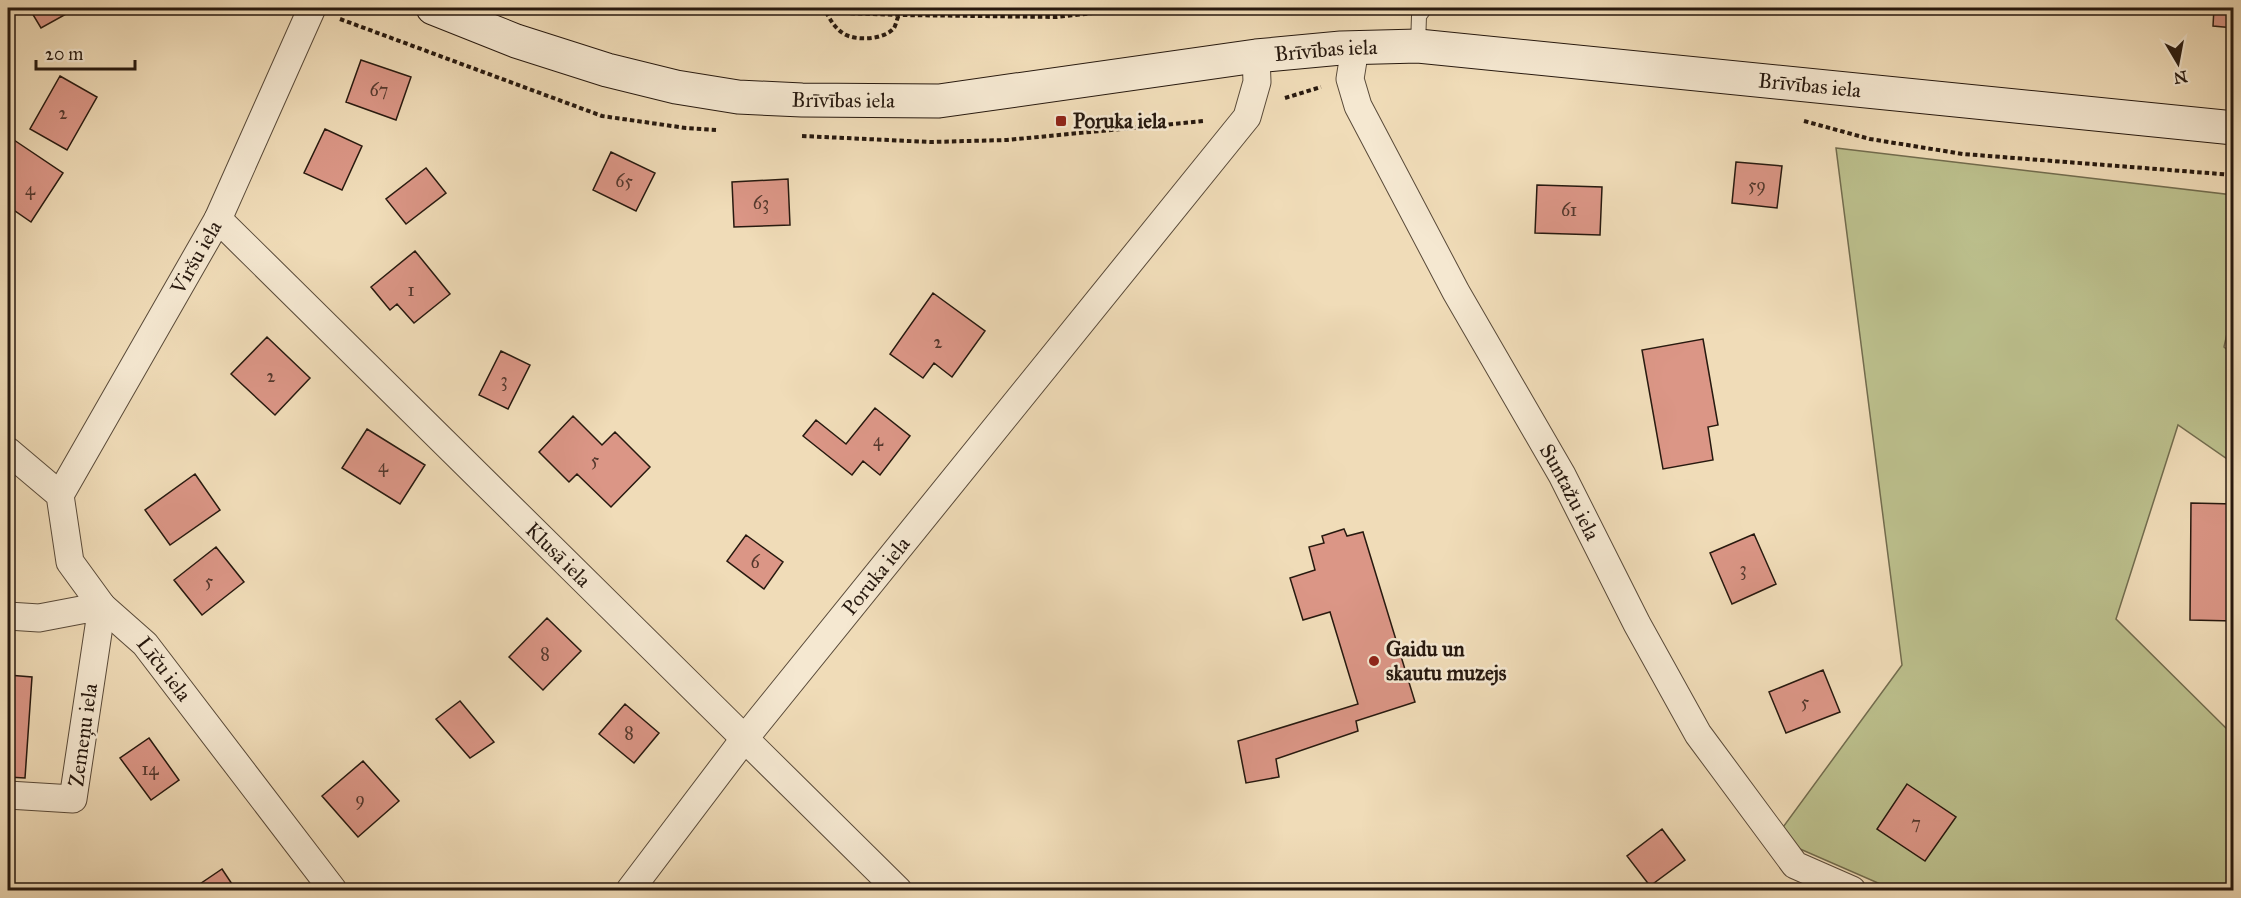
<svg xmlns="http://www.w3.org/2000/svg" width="2241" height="898" font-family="'IM FELL Great Primer',serif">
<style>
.green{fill:#bcc08d;stroke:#726c4e;stroke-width:1.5}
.building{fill:#db9686;stroke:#27190f;stroke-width:1.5}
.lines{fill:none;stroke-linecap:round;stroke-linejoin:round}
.lane-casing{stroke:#594a39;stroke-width:16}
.street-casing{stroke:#594a39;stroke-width:29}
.secondary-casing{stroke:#27190f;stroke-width:35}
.path{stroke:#27190f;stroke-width:4;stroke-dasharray:4.5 3;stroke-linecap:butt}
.lane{stroke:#f5e8d1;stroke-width:14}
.street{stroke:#f5e8d1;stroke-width:27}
.secondary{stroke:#f5e8d1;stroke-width:33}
.poi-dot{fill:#8f2418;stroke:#f5e8d1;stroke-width:2}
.labels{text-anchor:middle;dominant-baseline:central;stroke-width:5;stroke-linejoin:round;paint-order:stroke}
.number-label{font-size:18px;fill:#54382d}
.street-label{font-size:21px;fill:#27190f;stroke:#f5e8d1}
.poi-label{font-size:21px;font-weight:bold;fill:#27190f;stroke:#f5e8d1;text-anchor:start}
</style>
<rect width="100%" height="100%" fill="#f0dcb8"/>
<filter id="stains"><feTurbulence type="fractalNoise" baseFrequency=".00333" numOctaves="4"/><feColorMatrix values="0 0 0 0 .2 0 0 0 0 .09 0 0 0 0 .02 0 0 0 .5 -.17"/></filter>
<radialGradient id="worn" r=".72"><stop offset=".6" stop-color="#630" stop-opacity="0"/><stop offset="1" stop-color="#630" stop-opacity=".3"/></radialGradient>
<path class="green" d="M1836 148 2233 195V307L2224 347 2233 355V463L2178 425 2116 619 2233 735V890H1894L1775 838 1902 665Z"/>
<path class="building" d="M29 8H77L41 28Z
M1661 8H1721L1720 13Z
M2029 8H2089L2088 13Z
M2214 8H2234V28L2213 26Z
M361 60 411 77 396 120 346 102Z
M60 76 97 97 67 150 30 129Z
M325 129 362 146 342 190 304 173Z
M8 136 63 173 31 222 8 206Z
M611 152 655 173 636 211 593 190Z
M1736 162 1782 166 1777 208 1732 203Z
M426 168 446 193 406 224 386 199Z
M788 179 790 225 734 227 732 182Z
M1537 185 1602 187 1600 235 1535 233Z
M415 251 450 294 414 323 397 304 390 310 371 287Z
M933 293 985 331 952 377 934 363 923 378 890 354Z
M267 337 310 378 275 415 231 374Z
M1703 339 1718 425 1708 427 1713 460 1663 469 1642 350Z
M501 351 530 365 508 409 479 395Z
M875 408 910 436 880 475 863 461 852 475 803 436 816 420 846 444Z
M573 416 602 445 615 432 650 467 611 507 577 474 569 482 539 452Z
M367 429 425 465 400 504 342 468Z
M195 474 220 510 170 545 145 510Z
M2191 503 2234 504V621L2190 620Z
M1344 529 1347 536 1363 532 1415 702 1356 721 1358 731 1276 759 1279 777 1246 783 1238 741 1358 704 1330 612 1303 620 1290 578 1315 570 1309 547 1324 543 1322 536Z
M1754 534 1776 584 1732 604 1710 553Z
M746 535 783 562 764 589 727 561Z
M216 547 244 582 202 615 174 580Z
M547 618 581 651 543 690 509 657Z
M1823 670 1840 712 1786 733 1769 692Z
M8 675 32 677 25 778 8 777Z
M460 701 494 742 470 758 436 719Z
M625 704 659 733 634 763 599 734Z
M149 738 179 780 151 800 120 758Z
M363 761 399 801 358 837 322 796Z
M1907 784 1956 817 1925 861 1877 829Z
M1662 829 1685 860 1650 886 1627 856Z
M222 869 236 890H191Z"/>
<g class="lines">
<g class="lane-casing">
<path id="lane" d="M1418 46 1419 16 1425 8"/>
</g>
<g class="street-casing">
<g id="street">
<path id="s1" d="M1355 48 1350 79 1358 106 1456 292 1562 475 1637 624 1698 734 1795 865 1852 890"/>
<path id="s2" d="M218 219 898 890"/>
<path id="s3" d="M8 451 60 495 70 562 102 606 145 644 333 890"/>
<path id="s4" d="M60 495 218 219 312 8"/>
<path d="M8 616 39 618 102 606 73 799 8 795"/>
<path id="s5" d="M630 890 745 738 1247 117 1257 82 1256 56"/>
</g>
</g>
<g class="secondary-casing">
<g id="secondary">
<path id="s6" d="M433 8 516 41 607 70 676 87 738 97 802 100 939 101 1256 56 1341 48 1418 46 2234 128"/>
</g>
</g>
<path class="path" d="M708 8 899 15 1057 17 1138 8
M826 12C831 21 835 28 844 34 856 41 884 40 894 28 896 25 897 18 899 15
M340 19 602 116 686 128 716 130
M1285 98 1321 87
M1804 121 1870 139 1963 154 2234 175
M802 136 930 142 1007 140 1204 121"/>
<use href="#lane" class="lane"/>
<use href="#street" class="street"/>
<use href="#secondary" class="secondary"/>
</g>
<g class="poi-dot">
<rect x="1055" y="115" width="12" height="12" rx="3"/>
<circle cx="1374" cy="661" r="6"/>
</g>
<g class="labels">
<g class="number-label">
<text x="379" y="90">67</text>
<text x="63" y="113">2</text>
<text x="624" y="181">65</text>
<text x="1757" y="185">59</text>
<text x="30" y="189">4</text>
<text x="761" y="203">63</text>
<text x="1569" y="210">61</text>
<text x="411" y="290">1</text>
<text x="938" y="342">2</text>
<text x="271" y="376">2</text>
<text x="504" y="380">3</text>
<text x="878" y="440">4</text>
<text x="595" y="460">5</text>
<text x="383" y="466">4</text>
<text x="755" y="562">6</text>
<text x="1743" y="569">3</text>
<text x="209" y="581">5</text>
<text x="545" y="654">8</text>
<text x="1805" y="702">5</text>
<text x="629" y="733">8</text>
<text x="150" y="769">14</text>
<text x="360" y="799">9</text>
<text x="1916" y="823">7</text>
</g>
<g class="street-label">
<text stroke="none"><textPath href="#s6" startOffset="910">Brīvības iela</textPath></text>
<text stroke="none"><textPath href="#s6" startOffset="1396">Brīvības iela</textPath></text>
<text stroke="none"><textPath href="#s6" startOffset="424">Brīvības iela</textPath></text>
<text stroke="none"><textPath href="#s4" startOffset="274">Viršu iela</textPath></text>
<text stroke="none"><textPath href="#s1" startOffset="500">Suntažu iela</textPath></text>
<text stroke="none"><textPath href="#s2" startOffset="478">Klusā iela</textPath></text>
<text stroke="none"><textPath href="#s5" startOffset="399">Poruka iela</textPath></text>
<text stroke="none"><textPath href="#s3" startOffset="279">Līču iela</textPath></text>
<text transform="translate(83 735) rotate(-82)">Zemeņu iela</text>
</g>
<g class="poi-label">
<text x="1073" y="121">Poruka iela</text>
<text x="1386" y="649">Gaidu un<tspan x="1386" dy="24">skautu muzejs</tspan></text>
</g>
</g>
<rect width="2241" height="898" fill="none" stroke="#f0dcb8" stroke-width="30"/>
<rect x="9" y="9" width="2223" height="880" fill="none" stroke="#27190f" stroke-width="3"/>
<rect x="15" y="15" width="2211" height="868" fill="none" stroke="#27190f" stroke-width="1.5"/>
<g transform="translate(2178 63) rotate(170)" stroke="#f5e8d1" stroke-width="4.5" paint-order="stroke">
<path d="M0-4.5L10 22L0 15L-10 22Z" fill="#27190f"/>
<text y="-9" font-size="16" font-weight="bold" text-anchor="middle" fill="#27190f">N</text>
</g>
<path d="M36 60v9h99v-9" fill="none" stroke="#27190f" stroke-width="3"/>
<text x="45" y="60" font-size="18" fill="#27190f" stroke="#f5e8d1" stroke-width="4.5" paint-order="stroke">20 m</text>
<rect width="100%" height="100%" filter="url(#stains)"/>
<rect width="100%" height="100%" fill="url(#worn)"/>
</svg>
